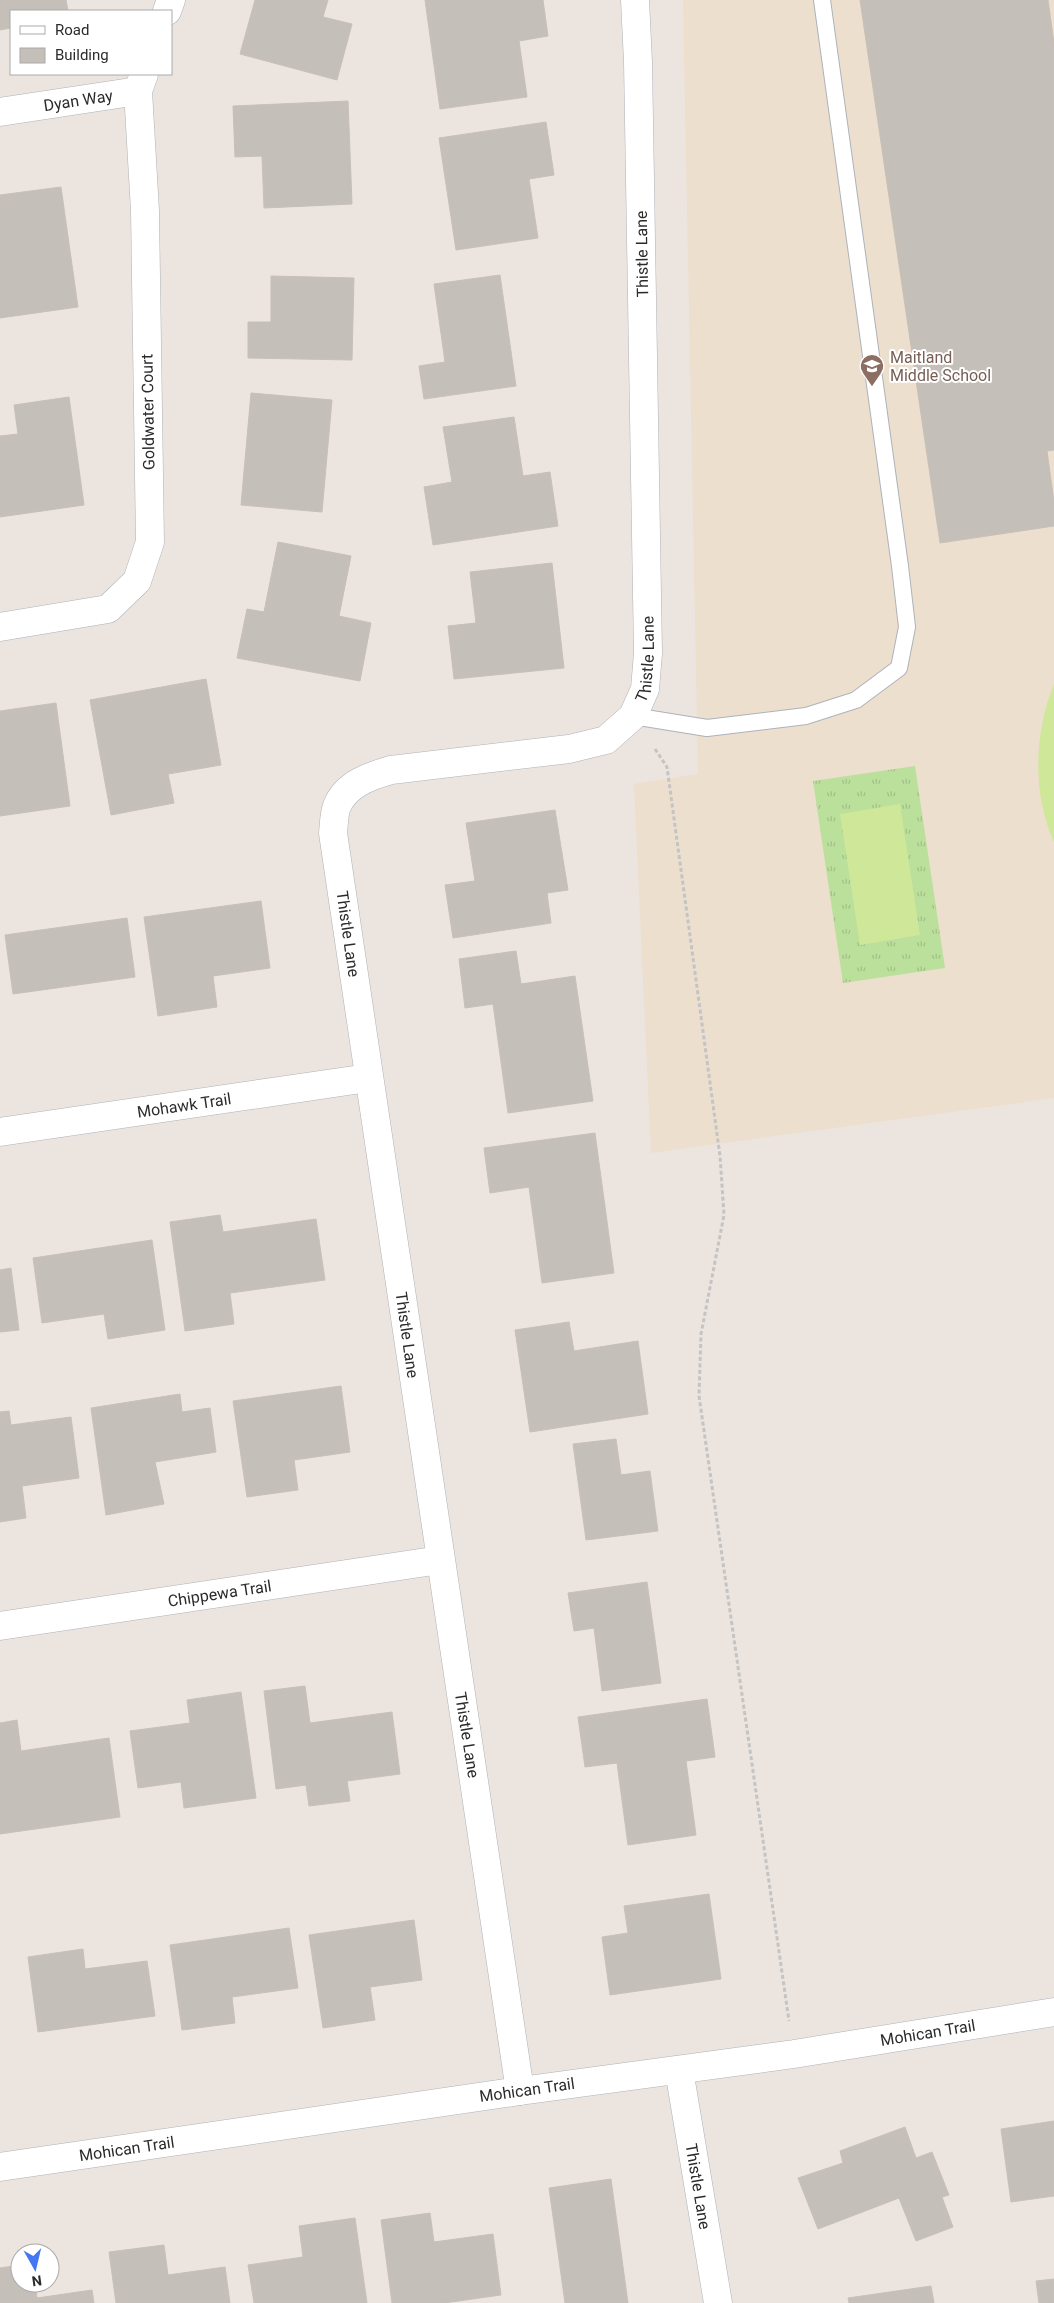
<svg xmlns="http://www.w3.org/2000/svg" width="1054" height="2303" font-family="Roboto,sans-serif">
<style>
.education{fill:#eddfce}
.grass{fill:url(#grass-tufts)}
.pitch{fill:#cee799}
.building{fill:#c5bfb9;stroke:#c8c0b7}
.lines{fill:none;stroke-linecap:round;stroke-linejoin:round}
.lane-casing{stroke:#aeb2bb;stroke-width:18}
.street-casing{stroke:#aeb2bb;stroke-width:29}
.secondary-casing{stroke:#aeb2bb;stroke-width:29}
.path{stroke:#c4c4c4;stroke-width:3;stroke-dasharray:4 2.5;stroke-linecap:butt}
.lane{stroke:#fff;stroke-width:16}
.street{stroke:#fff;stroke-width:28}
.secondary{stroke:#fff;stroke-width:28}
.labels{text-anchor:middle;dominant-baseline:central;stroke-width:4;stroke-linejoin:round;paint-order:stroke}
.street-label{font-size:16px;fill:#2b2b2b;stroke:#fff}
.education-label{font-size:16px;fill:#785e54;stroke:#fff;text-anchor:start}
</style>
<defs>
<pattern id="grass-tufts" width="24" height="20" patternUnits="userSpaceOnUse" patternTransform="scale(1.25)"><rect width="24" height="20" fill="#bbe09c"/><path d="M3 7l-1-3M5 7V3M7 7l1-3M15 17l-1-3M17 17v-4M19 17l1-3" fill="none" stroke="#a1c087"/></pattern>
</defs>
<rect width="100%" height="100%" fill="#ece4de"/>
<path class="education" d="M683 0H1054V1098L651 1153 634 784 698 774Z"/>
<path class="grass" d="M915 766 945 968 843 983 813 781Z"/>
<path class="pitch" d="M1054 684V842C1032 793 1034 733 1054 684Z
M900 804 920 935 860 945 840 814Z"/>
<path class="building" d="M0 0H66L68 11H11V28L0 30Z
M255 0H328L323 17 352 24 337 80 240 54Z
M425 0H543L548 36 519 41 527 97 440 109Z
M860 0H1048L1054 43V450L1047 451 1054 501V526L940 543Z
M348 101 352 204 264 208 262 156 235 157 233 106Z
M546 122 554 175 529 179 538 238 456 250 439 138Z
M61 187 78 307 0 318V195Z
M500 275 516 386 424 399 419 366 445 362 434 284Z
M271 276 354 278 352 360 248 358V322H271Z
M251 393 332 400 322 512 241 505Z
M69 397 84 505 0 517V436L18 434 14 405Z
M514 417 523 476 550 472 558 526 433 545 424 487 452 482 443 427Z
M278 542 351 556 339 616 371 623 360 681 237 658 247 609 264 612Z
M552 563 564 668 454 679 448 626 476 623 470 572Z
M206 679 221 765 168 774 174 803 111 815 90 700Z
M56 703 70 806 0 816V711Z
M555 810 568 890 547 893 551 923 453 938 445 885 475 881 466 823Z
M261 901 270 968 213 976 217 1007 158 1016 144 917Z
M127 918 135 977 13 994 5 935Z
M516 951 521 984 575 976 593 1101 508 1113 493 1004 465 1008 459 959Z
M595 1133 614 1273 542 1283 529 1187 490 1193 484 1148Z
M220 1215 223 1232 316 1219 325 1280 230 1293 234 1324 185 1331 170 1222Z
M152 1240 165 1330 108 1339 104 1314 42 1323 33 1258Z
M11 1268 19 1330 0 1332V1270Z
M569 1322 574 1351 638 1341 648 1414 530 1432 515 1330Z
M341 1386 350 1452 294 1460 298 1490 247 1497 233 1401Z
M180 1394 182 1412 210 1408 216 1452 155 1462 164 1504 106 1515 91 1408Z
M9 1411 11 1425 71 1417 79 1478 22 1486 26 1518 0 1522V1412Z
M616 1439 621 1475 650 1471 658 1531 586 1540 573 1444Z
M647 1582 661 1683 602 1691 594 1628 574 1631 568 1593Z
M305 1686 310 1723 392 1712 400 1774 347 1781 350 1801 309 1806 306 1785 276 1789 264 1691Z
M241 1692 256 1798 184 1808 181 1782 138 1788 130 1731 190 1723 187 1700Z
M707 1699 715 1757 686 1761 696 1835 628 1845 617 1763 585 1767 578 1717Z
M17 1720 21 1751 109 1738 120 1817 0 1834V1723Z
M709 1894 721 1979 610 1995 602 1937 628 1933 624 1906Z
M414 1920 422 1980 370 1987 375 2020 323 2028 309 1935Z
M289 1928 298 1988 232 1997 235 2023 182 2030 170 1945Z
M83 1949 85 1969 147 1961 155 2016 38 2032 28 1957Z
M1054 2121V2196L1011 2202 1001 2129Z
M905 2127 916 2158 932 2152 949 2195 942 2197 953 2227 916 2241 899 2198 818 2229 798 2178 843 2163 840 2151Z
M611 2179 628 2303H565L549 2188Z
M430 2213 434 2242 493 2234 501 2295 444 2303H392L381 2220Z
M355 2218 367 2303H254L248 2265 303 2257 299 2226Z
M164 2245 168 2275 225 2267 230 2303H116L109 2252Z
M20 2265V2283H35L37 2298 92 2290 94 2303H0V2268Z
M1054 2279V2303H1039L1036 2281Z
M931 2286 934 2303H849L848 2298Z"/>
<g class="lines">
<g class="lane-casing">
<path id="lane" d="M633 716 707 728 806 716 856 700 899 668 907 627 900 566 822 0"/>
</g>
<g class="street-casing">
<g id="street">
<path d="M167 11 171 0"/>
<path id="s1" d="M0 112 138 91"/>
<path d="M0 627 108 609 137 581 150 542 145 211 138 91 144 74"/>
<path id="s2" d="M0 1132 368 1078"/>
<path id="s3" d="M0 1626 440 1560"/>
<path id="s4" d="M679 2070 718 2303"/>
<path id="s5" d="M520 2091 794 2054 1054 2012"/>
</g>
</g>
<g class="secondary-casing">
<g id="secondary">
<path id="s6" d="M0 2167 520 2091 333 833C334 824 334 813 337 806 346 784 370 776 391 770L569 749 606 740 633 716 645 689 648 653 638 62 635 0"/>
</g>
</g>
<path class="path" d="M655 749 667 767 720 1156 724 1215 701 1334 699 1396 789 2021"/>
<use href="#lane" class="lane"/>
<use href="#street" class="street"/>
<use href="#secondary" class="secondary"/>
</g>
<defs>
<g id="school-pin" transform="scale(1.25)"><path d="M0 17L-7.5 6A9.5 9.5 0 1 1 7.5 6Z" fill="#8d6e63" stroke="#fff"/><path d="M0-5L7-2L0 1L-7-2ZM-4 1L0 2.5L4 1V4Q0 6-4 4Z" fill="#fff"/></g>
</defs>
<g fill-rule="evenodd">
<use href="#school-pin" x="872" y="366"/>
</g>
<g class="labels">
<g class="street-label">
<text stroke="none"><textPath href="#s1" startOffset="79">Dyan Way</textPath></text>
<text transform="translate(642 254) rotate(-91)">Thistle Lane</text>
<text transform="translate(148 412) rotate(-91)">Goldwater Court</text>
<text stroke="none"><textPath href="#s6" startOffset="2205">Thistle Lane</textPath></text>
<text transform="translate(348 934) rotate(82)">Thistle Lane</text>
<text stroke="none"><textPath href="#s2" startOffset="186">Mohawk Trail</textPath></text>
<text transform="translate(407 1335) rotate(82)">Thistle Lane</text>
<text stroke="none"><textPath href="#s3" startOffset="222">Chippewa Trail</textPath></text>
<text transform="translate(467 1735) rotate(81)">Thistle Lane</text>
<text stroke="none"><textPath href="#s5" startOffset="412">Mohican Trail</textPath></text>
<text transform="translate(527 2090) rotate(-8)">Mohican Trail</text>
<text stroke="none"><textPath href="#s6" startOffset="128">Mohican Trail</textPath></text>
<text stroke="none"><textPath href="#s4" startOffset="118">Thistle Lane</textPath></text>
</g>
<g class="education-label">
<text x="890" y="357">Maitland<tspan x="890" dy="18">Middle School</tspan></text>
</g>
</g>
<rect x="10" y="10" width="162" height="65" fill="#ffffff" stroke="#aaaaaa"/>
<rect x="20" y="26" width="25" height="8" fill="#ffffff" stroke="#aaaaaa"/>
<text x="55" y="35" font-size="15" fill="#2b2b2b">Road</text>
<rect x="20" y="48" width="25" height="15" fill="#c5bfb9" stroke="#aaaaaa"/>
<text x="55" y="60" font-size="15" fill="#2b2b2b">Building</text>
<g transform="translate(35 2268) rotate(172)"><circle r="24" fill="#ffffff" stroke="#aaaaaa"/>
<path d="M0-4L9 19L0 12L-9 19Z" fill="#4478f2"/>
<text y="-8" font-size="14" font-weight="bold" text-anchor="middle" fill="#2b2b2b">N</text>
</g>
</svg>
